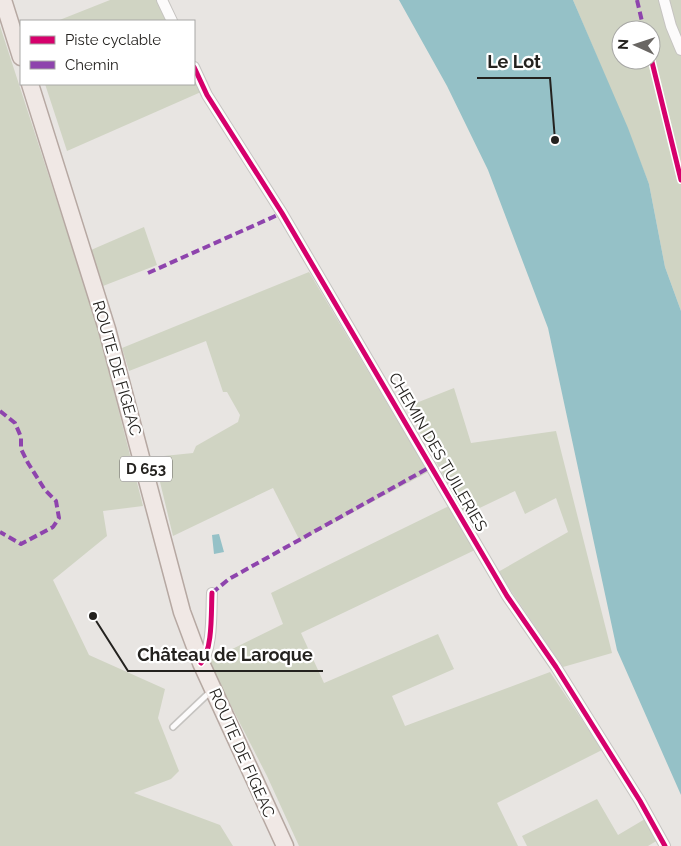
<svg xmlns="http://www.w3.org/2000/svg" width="681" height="846" font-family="Raleway,sans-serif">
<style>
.green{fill:#d0d4c3;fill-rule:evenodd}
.water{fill:#95c1c7}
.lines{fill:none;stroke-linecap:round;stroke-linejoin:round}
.lane-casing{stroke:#c5c3c0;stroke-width:8}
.street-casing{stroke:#c5c3c0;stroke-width:12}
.primary-casing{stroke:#b6a8a2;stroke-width:19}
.lane{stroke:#fcfbfb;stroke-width:5}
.street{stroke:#fcfbfb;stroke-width:10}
.primary{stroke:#f0e8e5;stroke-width:16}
.quiet{stroke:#8e44ad;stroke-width:4;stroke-dasharray:8 4;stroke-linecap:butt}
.cycleway-casing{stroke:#fff;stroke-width:8}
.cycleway{stroke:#d6006c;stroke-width:5}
.labels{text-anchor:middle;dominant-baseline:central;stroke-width:4.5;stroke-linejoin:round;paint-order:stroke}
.shield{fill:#fff;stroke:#666462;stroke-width:1}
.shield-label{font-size:15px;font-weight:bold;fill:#24221f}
.street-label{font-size:16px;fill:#24221f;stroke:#fff}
.leader{fill:none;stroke:#24221f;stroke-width:2}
.callout-dot{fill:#24221f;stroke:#fff;stroke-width:2}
.callout-label{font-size:18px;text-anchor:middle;font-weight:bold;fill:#24221f;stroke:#fff;stroke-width:4.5;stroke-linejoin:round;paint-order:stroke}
</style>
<rect width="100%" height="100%" fill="#e8e5e2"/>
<path class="green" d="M110 0H157L167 21H57Z
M573 0H681V311L665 267 649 184 627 128ZM621 30H651V60H621Z
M0 26 95 318 143 506 103 511 107 536 53 580 89 655 165 689 158 718 179 771 171 779 134 793 220 825 233 846H0Z
M194 77 201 92 67 151 45 84H194Z
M144 227 157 265 103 286 91 250Z
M309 272 428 472 300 541 273 488 173 536 154 457 193 453 196 446 238 422 240 415 227 392H223L206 341 129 371 122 348Z
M454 388 471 443 556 431 612 653 563 667 498 572 568 532 556 498 525 514 515 491 465 515 406 407Z
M449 506 475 550 301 633 324 683 438 634 454 669 392 696 405 726 550 672 602 750 497 803 518 846H299L267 776 208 661 283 624 271 593Z
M597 799 618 835 645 819 658 840 648 846H527L522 836Z"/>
<path class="water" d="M399 0H573L628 128 649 184 665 267 681 311V795L617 650 548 328 488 170 447 86Z
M219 534 224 552 214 554 212 535Z"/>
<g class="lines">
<g class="lane-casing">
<path id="lane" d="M173 727 211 691"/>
</g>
<g class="street-casing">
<path id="street" d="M162 0 172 21
M664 0 671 26 681 50
M194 67 207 95 282 213 507 596 556 667 640 801 665 846
M201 663C213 650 211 611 212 593"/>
</g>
<g class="primary-casing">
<path id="primary" d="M3 0 21 57
M30 84 107 329 182 612 201 663 285 846"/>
</g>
<use href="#lane" class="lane"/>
<use href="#street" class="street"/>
<use href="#primary" class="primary"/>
<path class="quiet" d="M637 0 644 30
M148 273 282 213
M0 411 15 423 21 437V449L28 463 45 490 56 501 59 518 53 527 21 544 0 532
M212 593 229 579 432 466"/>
<g class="cycleway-casing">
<path id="cycleway" d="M651 58 681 180
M194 67 207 95 282 213 507 596 556 667 640 801 665 846
M201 663C213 650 211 611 212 593"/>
</g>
<use href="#cycleway" class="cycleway"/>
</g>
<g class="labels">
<rect class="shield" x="120" y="456.5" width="52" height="25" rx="4"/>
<g class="shield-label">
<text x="146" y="469">D 653</text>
</g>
<g class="street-label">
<text transform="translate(117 368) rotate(74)">ROUTE DE FIGEAC</text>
<text transform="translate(438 452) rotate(60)">CHEMIN DES TUILERIES</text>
<text transform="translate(242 753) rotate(66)">ROUTE DE FIGEAC</text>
</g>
</g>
<path class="leader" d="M555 140L550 78H477M93 616L128 671H323"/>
<g class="callout-dot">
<circle cx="555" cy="140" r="5"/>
<circle cx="93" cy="616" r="5"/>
</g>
<g class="callout-label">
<text x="514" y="68">Le Lot</text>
<text x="225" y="661">Château de Laroque</text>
</g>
<rect x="20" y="20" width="175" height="65" fill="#ffffff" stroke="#a7a7a5"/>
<rect x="30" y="36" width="25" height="8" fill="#d6006c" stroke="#a7a7a5"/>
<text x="65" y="45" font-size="15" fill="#24221f">Piste cyclable</text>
<rect x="30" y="61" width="25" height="8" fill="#8e44ad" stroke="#a7a7a5"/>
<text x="65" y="70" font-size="15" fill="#24221f">Chemin</text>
<g transform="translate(636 45) rotate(273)"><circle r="24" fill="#ffffff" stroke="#a7a7a5"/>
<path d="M0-4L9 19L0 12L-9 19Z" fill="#696663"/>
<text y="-8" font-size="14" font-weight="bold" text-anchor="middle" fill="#24221f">N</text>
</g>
</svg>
